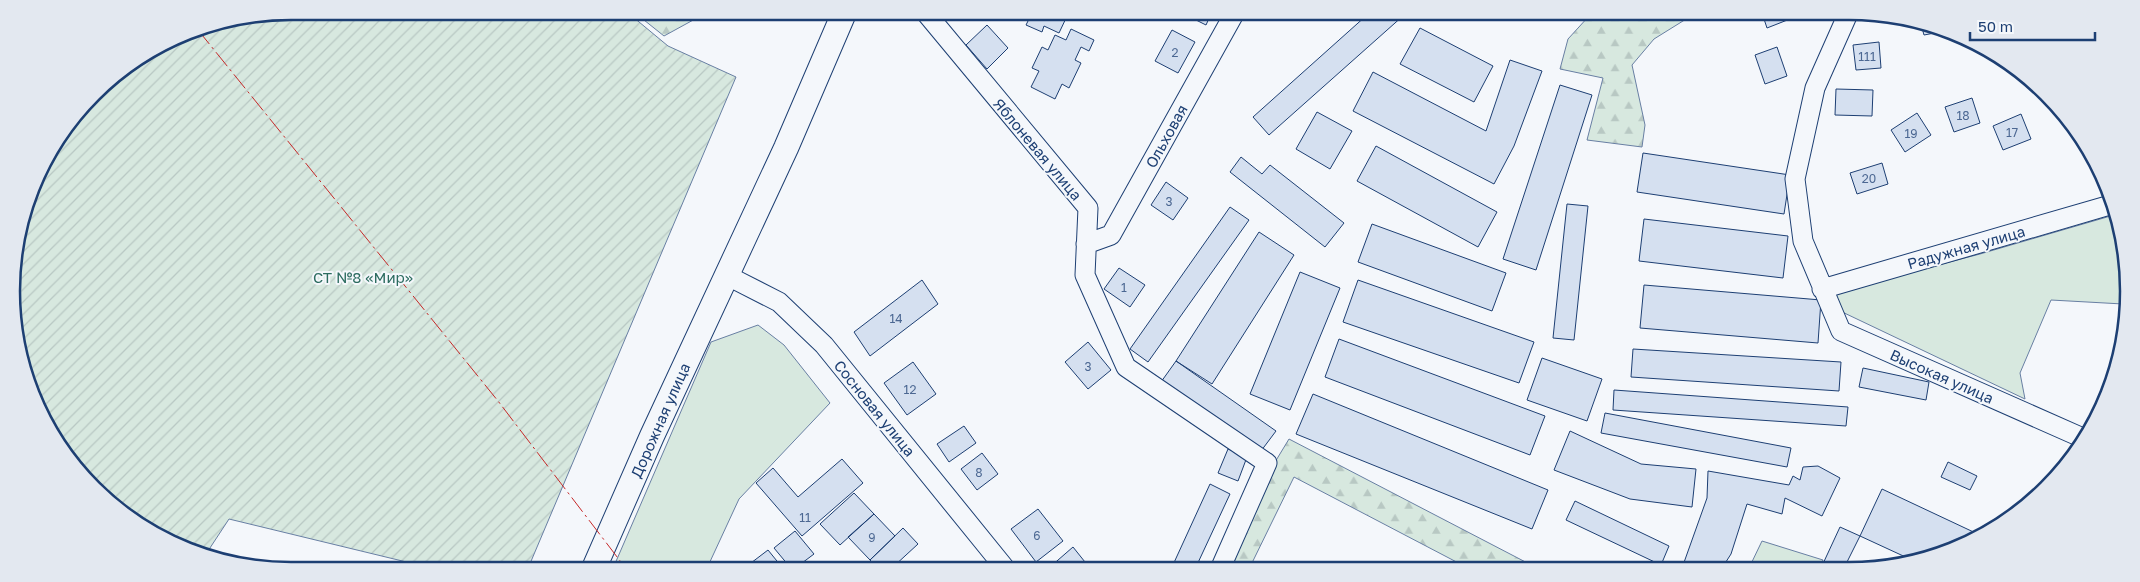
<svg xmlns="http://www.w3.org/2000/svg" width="2140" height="582" font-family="'Golos Text',sans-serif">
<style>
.green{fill:#d7e8df;stroke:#687fa3}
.forest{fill:url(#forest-firs);stroke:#687fa3}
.garden{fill:url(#garden-furrows);stroke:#687fa3}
.building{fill:#d5e0f0;stroke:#1d3f73}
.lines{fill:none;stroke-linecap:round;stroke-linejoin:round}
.minor-casing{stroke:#1d3f73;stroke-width:21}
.major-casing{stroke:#1d3f73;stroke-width:26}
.minor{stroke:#f4f7fb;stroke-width:19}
.major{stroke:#f4f7fb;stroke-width:24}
.power{stroke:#c62828;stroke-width:1;stroke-dasharray:18 4 2.5 4;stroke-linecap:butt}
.labels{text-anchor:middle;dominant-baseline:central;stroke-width:4;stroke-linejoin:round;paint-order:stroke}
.number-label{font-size:12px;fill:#4b6792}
.street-label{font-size:15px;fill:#1d3f73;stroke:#f4f7fb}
.park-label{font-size:15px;fill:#2c6c60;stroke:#f4f7fb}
.rim{fill:none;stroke:#1d3f73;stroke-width:2.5}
</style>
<defs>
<pattern id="forest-firs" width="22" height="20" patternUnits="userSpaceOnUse" patternTransform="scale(1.25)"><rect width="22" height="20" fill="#d7e8df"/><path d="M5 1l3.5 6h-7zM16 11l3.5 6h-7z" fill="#b8c8c3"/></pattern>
<pattern id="garden-furrows" width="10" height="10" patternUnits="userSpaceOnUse" patternTransform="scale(1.25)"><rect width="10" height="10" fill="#d7e8df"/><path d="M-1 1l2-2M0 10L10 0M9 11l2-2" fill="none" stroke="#b8c8c3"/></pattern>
</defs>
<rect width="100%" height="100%" fill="#f4f7fb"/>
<path class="green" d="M2114 215 2123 236V304L2051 300 2020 373 2025 399 1838 310 1835 292 1980 254Z
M758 325 784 345 830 403 739 499 708 566H614L711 342Z
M1762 541 1823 560 1819 568H1749Z"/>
<path class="forest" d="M634 12 706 13 664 36Z
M1589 16H1691L1654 39 1632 65 1645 125 1642 147 1587 140 1603 78 1560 69 1568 39Z
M1289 439 1537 568H1468L1294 477 1250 567H1226L1272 467Z"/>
<path class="garden" d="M291 11 627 12 668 46 736 77 529 566H423L229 519 206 554 151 533 69 462 21 364 12 272 40 167 106 81 184 32Z"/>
<path class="building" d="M1017 14H1068L1059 33 1044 26 1042 32 1026 25 1029 19Z
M1184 14H1211L1206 25Z
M1367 15H1404L1269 135 1253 117Z
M1763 16H1795V17L1767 28Z
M1921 24 1940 32 1924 35Z
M987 25 1008 48 987 69 966 45Z
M1420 28 1493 66 1474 102 1400 64Z
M1071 29 1094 40 1089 51 1081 47 1075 60 1081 63 1069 88 1062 84 1055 99 1031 87 1039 71 1032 68 1042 47 1048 50 1055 35 1066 40Z
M1172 30 1195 42 1178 73 1155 61Z
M1879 42 1881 68 1856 70 1853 45Z
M1777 47 1787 76 1765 84 1755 55Z
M1510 60 1542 71 1514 146 1494 184 1353 111 1373 72 1486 131Z
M1560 85 1592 95 1536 270 1503 259Z
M1836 89 1873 90 1872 116 1835 115Z
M1972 98 1980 123 1954 132 1945 107Z
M1317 112 1352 131 1330 169 1296 149Z
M1917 113 1931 135 1905 152 1891 130Z
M2021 114 2031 139 2003 150 1993 126Z
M1376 146 1497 212 1478 247 1357 181Z
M1643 153 1790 175 1784 214 1637 192Z
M1241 157 1262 174 1270 165 1344 223 1325 247 1230 172Z
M1882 163 1888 184 1857 194 1850 173Z
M1166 182 1188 198 1173 220 1151 205Z
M1567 204 1588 206 1574 340 1553 338Z
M1230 207 1249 220 1148 362 1130 349Z
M1644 219 1788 236 1783 278 1639 261Z
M1372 224 1506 273 1492 311 1358 262Z
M1259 232 1294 255 1212 384 1176 361Z
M1119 268 1145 285 1130 307 1104 289Z
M1300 272 1340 288 1290 410 1250 394Z
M922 280 938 304 870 356 854 332Z
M1358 280 1534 342 1519 383 1343 322Z
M1644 285 1821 300 1818 343 1640 328Z
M1339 339 1545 416 1530 455 1325 377Z
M1088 342 1111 370 1088 389 1065 362Z
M1633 349 1841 362 1839 391 1631 377Z
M1542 358 1602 379 1587 421 1527 400Z
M1176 361 1276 431 1261 451 1161 382Z
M913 362 936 394 907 415 884 383Z
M1863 368 1929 382 1926 400 1859 387Z
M1614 390 1848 407 1846 426 1613 410Z
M1313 394 1548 490 1532 529 1296 434Z
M1605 413 1791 448 1787 467 1601 433Z
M964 426 976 443 949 462 937 444Z
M1570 431 1641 464 1696 469 1692 507 1630 499 1554 470Z
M1228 449 1247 457 1238 481 1218 473Z
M982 453 998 474 977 490 961 469Z
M842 459 863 483 802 536 756 483 773 468 798 497Z
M1948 462 1977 476 1970 490 1941 477Z
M1818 466 1840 478 1822 516 1785 498 1782 514 1747 504 1731 554 1722 568H1682L1707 498 1708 471 1789 485 1793 476 1800 480 1803 467Z
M1210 484 1230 494 1196 567H1172Z
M1882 489 1982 536 1972 542 1912 560 1860 536Z
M854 493 874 514 840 545 820 524Z
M1575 501 1669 546 1661 565 1566 520Z
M1038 509 1063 541 1036 562 1011 529Z
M874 514 895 536 870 560 848 537Z
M1840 527 1860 536 1844 568H1821Z
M903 528 918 544 893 567H876L870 560Z
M795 531 814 554 798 566H789L774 548Z
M1073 547 1089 567H1050Z
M768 550 781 566H747Z"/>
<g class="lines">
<g class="minor-casing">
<path id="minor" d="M926 13 1088 208 1085 275 1126 367 1267 463 1221 567
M1847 16 1815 88 1795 179 1803 241 1841 331 2085 439
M1086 244 1111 235 1234 14
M726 275 779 302 824 345 1004 567
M1822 289 2110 205"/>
</g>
<g class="major-casing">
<path id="major" d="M595 566 652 436 786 148 844 13"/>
</g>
<use href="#minor" class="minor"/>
<use href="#major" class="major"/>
<path class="power" d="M198 30 498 401 624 566"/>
</g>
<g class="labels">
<g class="number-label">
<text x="1175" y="52">2</text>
<text x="1867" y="56">111</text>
<text x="1963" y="115">18</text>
<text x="2012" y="132">17</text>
<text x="1911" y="133">19</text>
<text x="1869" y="178">20</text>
<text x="1169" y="201">3</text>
<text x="1124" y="287">1</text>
<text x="896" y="318">14</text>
<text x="1088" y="366">3</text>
<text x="910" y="389">12</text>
<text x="979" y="472">8</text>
<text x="805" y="517">11</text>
<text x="1037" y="535">6</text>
<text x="872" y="537">9</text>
</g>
<g class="street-label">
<text transform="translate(1166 136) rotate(-61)">Ольховая</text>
<text transform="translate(1038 149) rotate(50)">Яблоневая улица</text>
<text transform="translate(1966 247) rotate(-16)">Радужная улица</text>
<text transform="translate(1942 376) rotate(24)">Высокая улица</text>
<text transform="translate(875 408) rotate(51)">Сосновая улица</text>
<text transform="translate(660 420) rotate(-66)">Дорожная улица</text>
</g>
<g class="park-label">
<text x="363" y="277">СТ №8 «Мир»</text>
</g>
</g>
<path d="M0 0H2140V582H0ZM291 20H1849A271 271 0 0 1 2120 291V291A271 271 0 0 1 1849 562H291A271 271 0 0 1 20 291V291A271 271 0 0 1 291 20Z" fill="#e3e8f0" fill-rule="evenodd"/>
<path class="rim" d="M291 20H1849A271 271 0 0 1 2120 291V291A271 271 0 0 1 1849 562H291A271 271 0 0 1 20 291V291A271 271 0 0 1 291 20Z"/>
<path d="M1970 32v8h125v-8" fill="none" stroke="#1d3f73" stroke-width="2.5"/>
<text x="1978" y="32" font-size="15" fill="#1d3f73" stroke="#f4f7fb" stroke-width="4" paint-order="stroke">50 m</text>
</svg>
